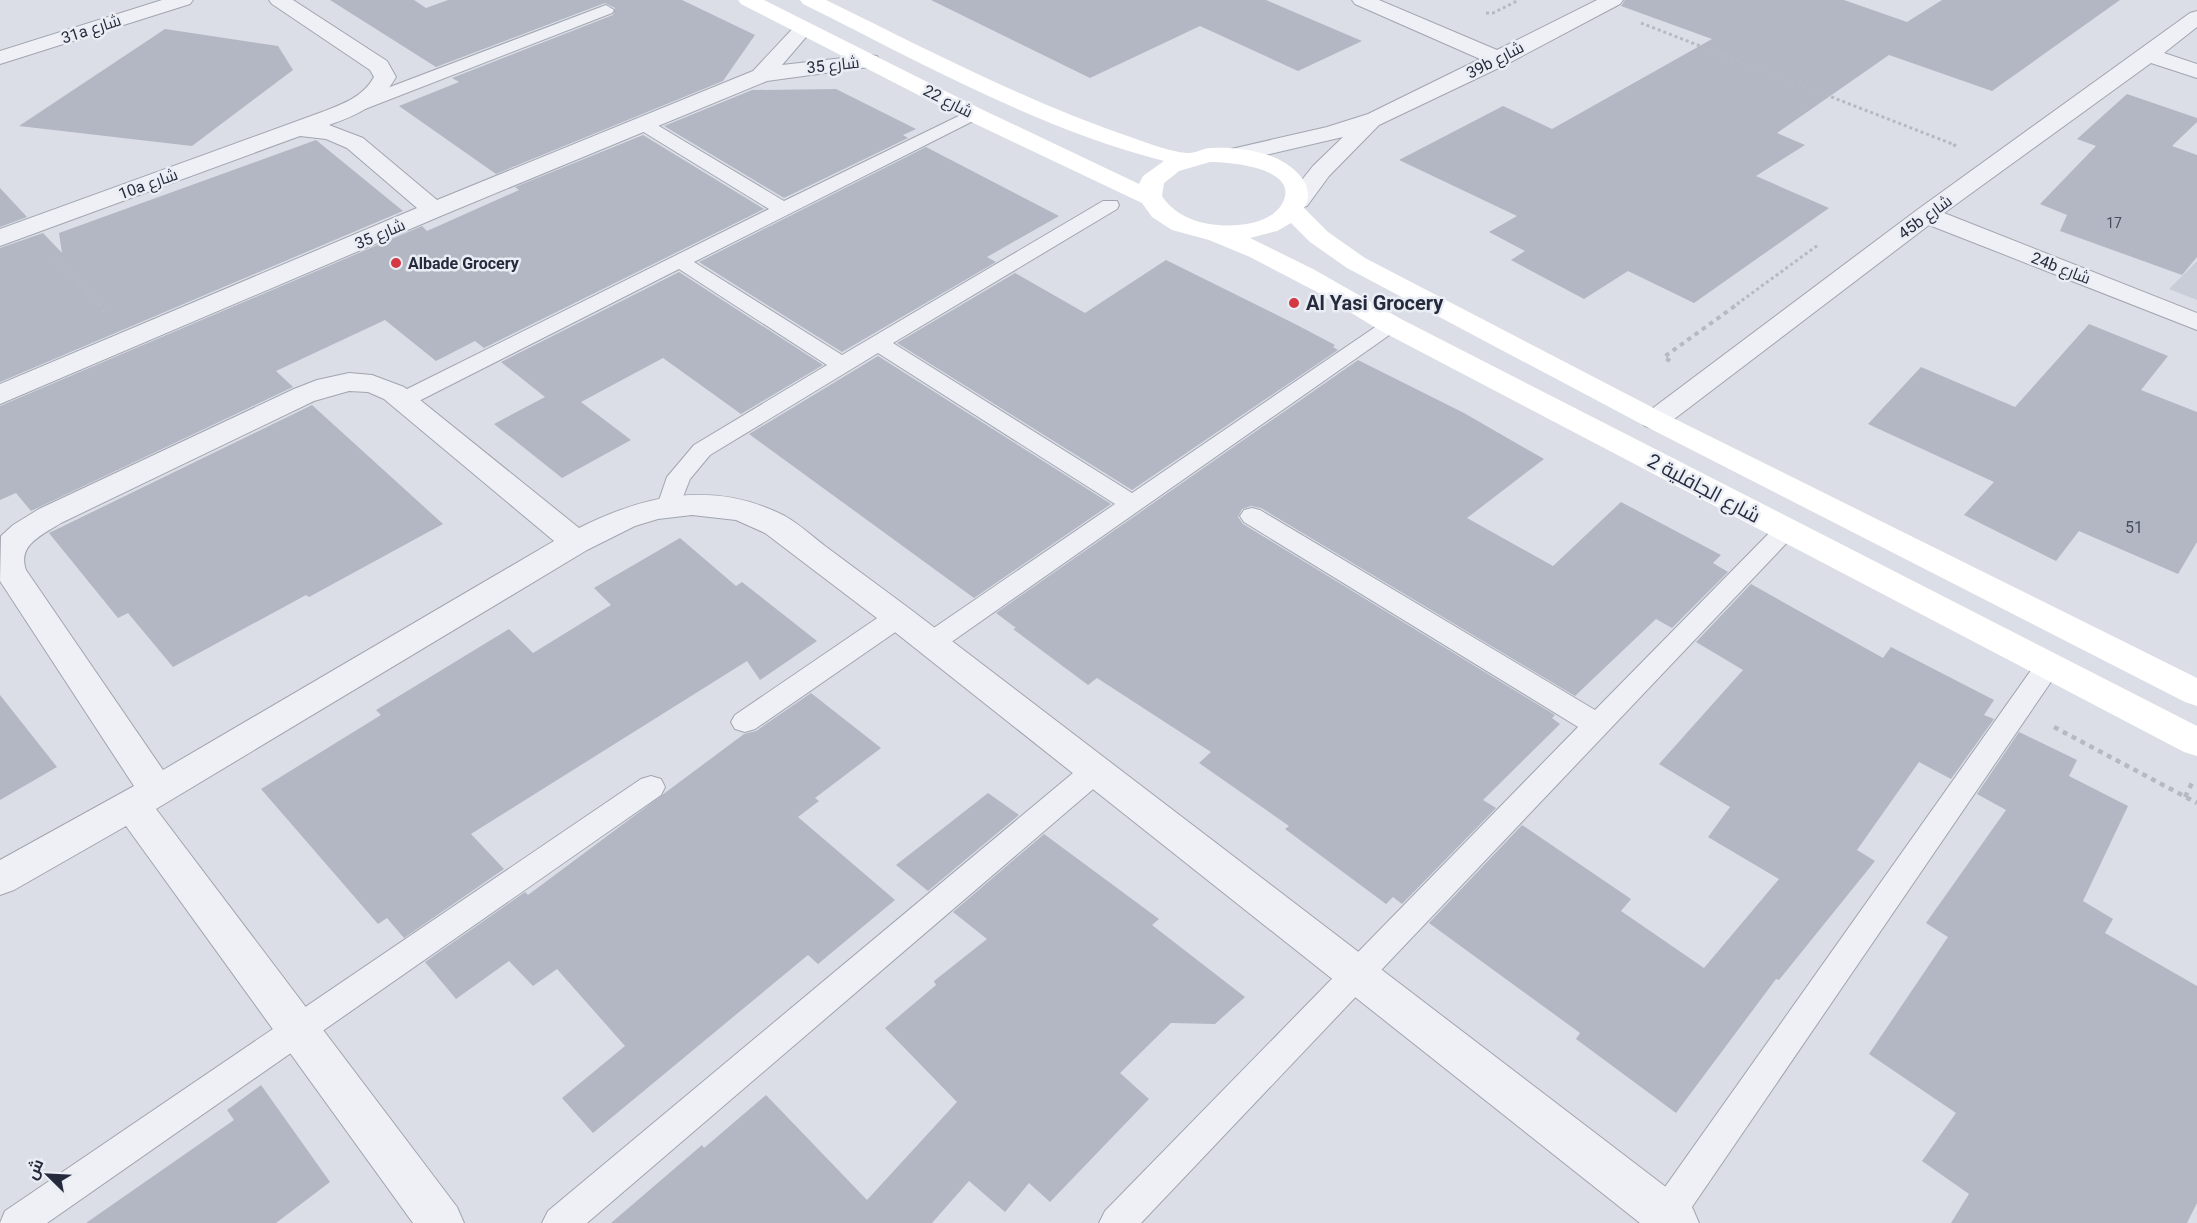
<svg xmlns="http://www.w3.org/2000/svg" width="2197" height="1223" font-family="Roboto,Cairo,sans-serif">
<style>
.built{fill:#c9cdd8}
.building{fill:#b2b7c3}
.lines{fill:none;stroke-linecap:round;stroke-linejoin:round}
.lane-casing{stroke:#a1a5b0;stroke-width:2}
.street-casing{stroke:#a1a5b0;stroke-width:2}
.path-far2{stroke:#b6b9c1;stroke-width:3;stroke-dasharray:3 3;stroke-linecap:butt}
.path-far1{stroke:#b6b9c1;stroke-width:4;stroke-dasharray:4.5 4.5;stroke-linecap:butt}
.path{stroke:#b6b9c1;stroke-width:4.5;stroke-dasharray:5 5;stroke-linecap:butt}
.lane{fill:#eef0f5;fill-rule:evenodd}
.street{fill:#eef0f5;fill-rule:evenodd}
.secondary{fill:#fff;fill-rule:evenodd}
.poi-dot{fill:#d33843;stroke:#eaedf4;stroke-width:2}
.labels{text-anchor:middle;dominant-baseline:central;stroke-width:5;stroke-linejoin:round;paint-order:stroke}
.far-number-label{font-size:14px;fill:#484e5e}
.far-street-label{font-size:16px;fill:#252b3d;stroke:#eaedf4}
.far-poi-label{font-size:16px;font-weight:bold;fill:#252b3d;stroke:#eaedf4;text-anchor:start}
.number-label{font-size:16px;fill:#484e5e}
.poi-label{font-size:20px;font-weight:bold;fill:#252b3d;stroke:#eaedf4;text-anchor:start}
.street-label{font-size:20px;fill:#252b3d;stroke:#eaedf4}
</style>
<rect width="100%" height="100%" fill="#dbdee6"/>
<path class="built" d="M2197 261V300L2169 289Z"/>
<path class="building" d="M330 0H414L426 8 448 0H682L755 35 723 81 496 174 399 106 459 82 452 78 613 15 615 8 605 3 436 67Z
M931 0H1266L1362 41 1298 71 1200 26 1090 78Z
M1625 0H1844L1907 22 1942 0H2120L1992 91 1889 55 1777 133 1805 145 1756 176 1829 208 1694 303 1628 271 1584 299 1511 260 1525 251 1489 232 1517 216 1399 160 1503 106 1552 129 1712 39 1621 6Z
M165 29 278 46 293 70 192 146 19 126Z
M836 89 916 129 903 135 908 138 784 198 664 126 752 90Z
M2127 94 2197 118V122L2172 146 2197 155V257L2182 275 2060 231 2067 215 2040 204 2096 146 2077 139Z
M643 135 764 209 484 348 475 341 436 361 385 320 276 371 293 387 31 511 16 493 0 500V406L422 226 427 231 519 190 515 187Z
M316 140 403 211 0 382V248L43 233 62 253 59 233Z
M926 147 1059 216 987 257 996 262 842 352 699 262Z
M0 188 27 217 0 227Z
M1166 260 1297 325 1335 345 1333 347 1338 350 1132 490 897 343 1015 273 1085 313Z
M679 272 823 365 741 414 663 358 581 402 631 440 562 478 494 424 545 397 501 362Z
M2089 324 2168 356 2141 390 2197 412V542L2178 574 2079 531 2056 561 1964 515 1994 482 1868 424 1921 367 2015 407Z
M878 356 1111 504 974 598 749 434Z
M1358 360 1464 413 1544 459 1467 518 1553 566 1621 502 1721 555 1713 563 1728 572 1672 628 1656 619 1575 696 1261 508 1251 506 1242 509 1238 517 1243 524 1555 715 1552 718 1560 724 1483 800 1496 808 1402 904 1393 897 1386 904 1285 829 1289 826 1199 763 1211 752 1097 678 1088 685 1013 629 1016 628 996 613Z
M312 405 443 524 309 597 306 595 173 667 128 613 118 618 49 533Z
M680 538 736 586 742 582 817 641 760 680 747 661 471 834 504 869 404 938 387 918 378 924 261 789 381 715 376 710 509 629 533 653 611 605 594 588Z
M1751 584 1883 658 1891 647 1994 700 1984 715 1994 719 1951 779 1919 762 1857 850 1875 861 1779 980 1776 979 1676 1113 1576 1039 1580 1033 1429 923 1522 825 1631 899 1621 911 1704 968 1779 879 1708 837 1730 807 1659 764 1743 670 1696 642Z
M811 693 881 748 815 798 819 801 798 817 895 900 818 964 808 955 593 1133 562 1098 625 1046 557 969 533 986 509 961 456 999 425 962 525 892 528 895 744 734 756 731Z
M0 695 57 767 0 800Z
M2019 732 2077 760 2069 776 2128 806 2083 901 2113 919 2105 933 2197 986V1203L2187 1223H1951L1969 1194 1922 1161 1956 1113 1869 1054 1948 937 1926 923 2006 810 1977 794Z
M988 793 1019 815 928 891 896 865Z
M1044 834 1159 919 1152 925 1245 997 1215 1024 1171 1023 1120 1073 1149 1099 1050 1202 1029 1183 1005 1212 969 1181 932 1223H611L702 1145 704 1148 766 1095 867 1200 957 1102 885 1028 936 985 934 981 987 939 953 912Z
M261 1085 330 1182 276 1223H86L234 1120 227 1110Z"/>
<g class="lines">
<g class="lane-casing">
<path id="lane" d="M606 5 614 10 612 13 365 109H353L350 105 353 101Z
M973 109 979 110 982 114 979 118 694 262 842 355 1103 201H1117L1119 205 1117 209 893 343 1132 493 1384 321 1391 319 1398 321 1401 325 1398 329 940 650 931 653 922 650 918 643 922 636 1115 504 878 353 710 455 690 479 677 512 669 514 661 512 657 506 667 477 694 445 827 365 679 269 411 405 403 407 395 405 392 400 395 395 769 209 637 128 634 124 637 120H649L784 201Z
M1252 508 1260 510 1595 710 1777 525 1786 523 1795 525 1798 531 1141 1223H1099L1105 1211 1578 727 1244 522 1240 516 1244 510Z
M898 608 907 610 911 617 907 624 755 729 745 732 735 729 731 722 735 715 889 610Z
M2048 656 2057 659 2061 666 2057 673 1681 1223H1642L1648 1211 2039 659Z
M1095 760 1105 763 1109 771 1105 779 587 1223H542L548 1211 1085 763Z
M651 776 661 779 665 787 661 795 47 1223H0L5 1211 641 779Z"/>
</g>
<g class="street-casing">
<path id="street" d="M162 0H193L190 4 0 64V51Z
M269 0H293L387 61 396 77C380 105 358 115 329 125L363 138 437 200 753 71 796 25 803 23 810 25 813 29 782 65 869 55 877 56 880 61 877 66 869 67 767 81 443 215 0 404V384L417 208 347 148 326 139 300 136 0 246V229L322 112C343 104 363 97 374 77L370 70 272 4Z
M1352 0H1379L1497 50 1597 0H1623L1620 4 1507 64 1379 125 1329 176 1307 206 1298 208 1289 206 1286 201 1289 196 1313 166 1343 137 1235 162 1227 160 1223 155 1227 150 1327 127 1368 114 1480 59 1355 4Z
M2197 11V27L2164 53 2197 64V78L2151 63 1944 213 2197 313V330L1929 225 1665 426 1655 429 1645 426 1640 420 1645 414 1917 210 2190 13Z
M349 373 372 375 404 387 579 528C647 494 714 480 785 516 799 524 812 536 825 546 853 567 882 588 910 609L1692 1207 1699 1223H1640L886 625 765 533 736 520 692 515 658 519 635 526 587 550 156 809 457 1207 464 1223H413L126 826 14 890 0 895V860L134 786 0 581 1 536 13 525 39 509 294 389 317 380ZM349 391 368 392 384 399 554 541 163 770 26 570C17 545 42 535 61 523L314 401Z"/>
</g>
<path class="path-far2" d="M1486 13H1493L1519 0
M1641 23 1955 145 1952 147
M53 255 99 304
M1737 304 1818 245"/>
<path class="path-far1" d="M97 303 105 311
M1670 361 1664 357 1739 303"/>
<path class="path" d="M2054 727 2197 803
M2185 797 2192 783"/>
<use href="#lane" class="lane"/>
<use href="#street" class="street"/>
<path class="secondary" d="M738 0H764L981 109 1139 184 1143 176 1164 161C1036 128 920 62 803 4L800 0H826C928 50 1029 103 1136 139 1150 144 1175 153 1189 153 1196 153 1204 148 1211 148 1232 147 1258 150 1278 159 1296 168 1317 187 1304 208L1328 232 1365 258 1665 414 2197 678V706L2185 702 1645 426 1347 268 1310 242 1291 223 1277 231 1250 238 1313 269 1401 319 2197 726V756L2184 752 1381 331 1317 292 1250 257 1209 240 1172 230 1152 217 1142 203 965 119 741 4ZM1210 162C1230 162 1302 168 1282 204 1267 230 1214 229 1191 219 1179 214 1169 207 1162 196L1164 183 1179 171Z"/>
</g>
<g class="poi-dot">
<circle cx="396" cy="263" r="6"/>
<circle cx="1294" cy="303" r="6"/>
</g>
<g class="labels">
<g class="far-number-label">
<text x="2114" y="223">17</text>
</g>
<g class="far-street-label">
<text transform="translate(91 29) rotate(-18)">31a شارع</text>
<text transform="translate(1495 60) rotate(-27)">39b شارع</text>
<text transform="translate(833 65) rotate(-6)">شارع 35</text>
<text transform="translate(948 101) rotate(27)">شارع 22</text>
<text transform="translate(148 184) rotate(-20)">10a شارع</text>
<text transform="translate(1925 217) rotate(-36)">45b شارع</text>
<text transform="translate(380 234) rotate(-23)">شارع 35</text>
<text transform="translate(2061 268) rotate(21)">24b شارع</text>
</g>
<g class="far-poi-label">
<text x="408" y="263">Albade Grocery</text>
</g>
<g class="number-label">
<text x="2134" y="527">51</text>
</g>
<g class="poi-label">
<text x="1306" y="303">Al Yasi Grocery</text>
</g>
<g class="street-label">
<text transform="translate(1704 488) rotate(28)">شارع الجافلية 2</text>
</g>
</g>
<g transform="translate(48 1175) rotate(294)" stroke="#eaedf4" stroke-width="4.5" paint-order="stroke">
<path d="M0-4.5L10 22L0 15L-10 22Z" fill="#252b3d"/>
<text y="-9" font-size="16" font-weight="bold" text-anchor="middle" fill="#252b3d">ش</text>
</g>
</svg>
